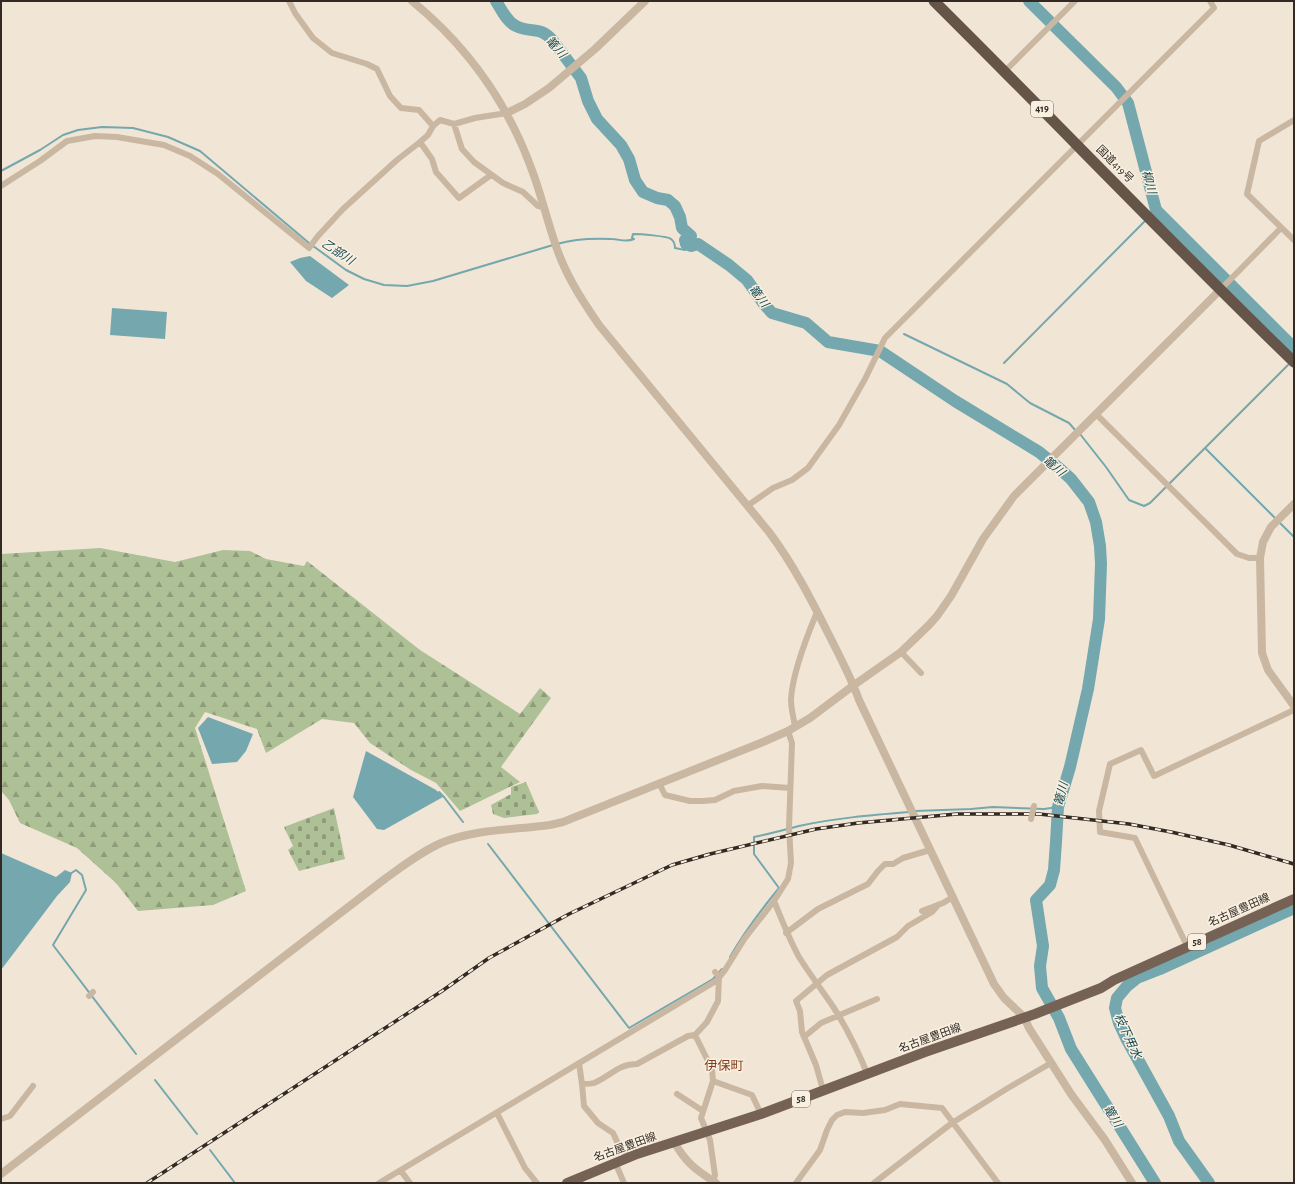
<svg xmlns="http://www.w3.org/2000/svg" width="1295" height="1184" font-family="'Alegreya Sans','Noto Sans JP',sans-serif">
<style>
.forest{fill:url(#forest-firs)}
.cemetery{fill:url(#cemetery-stones)}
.water{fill:#74a7ae}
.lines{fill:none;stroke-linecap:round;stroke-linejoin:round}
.stream{stroke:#74a7ae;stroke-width:2}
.river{stroke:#74a7ae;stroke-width:12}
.minor{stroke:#c9b7a2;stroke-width:6}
.tertiary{stroke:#c9b7a2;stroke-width:8}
.primary{stroke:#766255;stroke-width:10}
.trunk{stroke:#655448;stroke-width:11}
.rail-casing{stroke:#332a24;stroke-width:3.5}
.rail{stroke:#f9f0e1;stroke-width:2;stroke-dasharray:6;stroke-linecap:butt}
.minor-bridge{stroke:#c9b7a2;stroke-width:6}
.labels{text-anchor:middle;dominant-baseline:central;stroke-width:3;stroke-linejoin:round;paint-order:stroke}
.shield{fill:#f9f0e1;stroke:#6e655d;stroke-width:1}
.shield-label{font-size:10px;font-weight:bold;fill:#332a24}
.street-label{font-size:11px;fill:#332a24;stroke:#f9f0e1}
.water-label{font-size:12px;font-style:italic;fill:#1a4c55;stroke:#f9f0e1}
.quarter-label{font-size:13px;fill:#833d1c;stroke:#f9f0e1}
</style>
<defs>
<pattern id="forest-firs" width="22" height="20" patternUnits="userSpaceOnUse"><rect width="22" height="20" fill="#aec096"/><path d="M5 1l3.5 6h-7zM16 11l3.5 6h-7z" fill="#8e9c7a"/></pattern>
<pattern id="cemetery-stones" width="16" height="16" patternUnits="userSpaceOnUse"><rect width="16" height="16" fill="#aec096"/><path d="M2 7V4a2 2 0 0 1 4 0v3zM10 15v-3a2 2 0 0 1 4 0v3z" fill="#8e9c7a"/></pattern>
</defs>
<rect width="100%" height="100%" fill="#f1e6d5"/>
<path class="forest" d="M100 548 175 562 223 550 250 551 266 559 304 566 307 561 420 650 520 714 540 688 551 698 501 767 520 782 460 811 436 783 411 770 370 743 354 723 322 719 266 753 257 729 205 712 195 728 246 891 213 905 138 911 116 883 77 848 20 823 9 800 1 791V554Z"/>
<path class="cemetery" d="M526 782 539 812 537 814 504 818 493 814 491 805 511 794V787Z
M334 808 345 859 299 871 288 850 293 846 284 827Z"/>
<path class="water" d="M310 256 349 285 332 298 306 281 290 262 300 258Z
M112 308 167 312 165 339 110 335Z
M208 717 253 734 246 751 237 762 212 764 198 728Z
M366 751 436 790 443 797 384 830 377 829 353 797Z
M1 853 56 877 65 870 72 873 70 882 57 896 1 970Z"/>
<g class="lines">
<path class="stream" d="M1 171 40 150 63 135 78 130 102 127 133 128 168 137 200 151 309 243 346 270 364 279 384 285 407 286 433 281 553 245
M557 244C574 239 594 238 612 239 619 239 626 243 634 239L632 238 633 234C639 234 668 236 671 239 674 241 675 244 675 248L685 250 691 246
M904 334 1007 384 1030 403 1069 423 1076 431
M1004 363 1145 221
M1080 434 1106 467 1129 500 1144 506 1150 503 1288 365
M1205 448 1276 519
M1279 522 1294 537
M439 792 444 797 463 822
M915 811 971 809 993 807 1044 809 1058 807
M488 844 629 1028 713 979 722 969
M70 874 76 870 82 875 86 890 53 945 136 1054
M730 957C744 932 761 910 779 888L754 854V837C769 834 784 830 799 826 835 818 872 815 909 812
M155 1080 197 1134
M210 1150 235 1183"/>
<path class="river" d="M496 1C501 9 507 22 516 26 532 34 540 25 553 41L581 78 588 101 597 119 621 145 629 159 635 180 643 192 657 198 668 200 675 206 680 217 682 228 691 236 685 240 686 244 691 246 698 244 729 265 747 280 764 304 772 313 806 323 828 342 880 351 955 401 1039 452 1060 469 1071 479 1089 502 1096 522 1100 546 1101 564 1099 619 1088 689 1070 767 1058 807 1056 842 1054 870 1050 885 1036 900 1043 946 1040 966 1042 988 1059 1018 1071 1049 1155 1183
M1029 1 1116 87 1128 103 1156 210 1294 348
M1209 1183 1179 1141 1169 1116 1126 1038 1119 1023 1115 1008 1117 998 1127 986 1137 978 1160 969 1294 908"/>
<path class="minor" d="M289 1 295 13 313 38 332 53 367 64 377 69 390 96 401 108 419 110 433 126
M1005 71 1075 1
M1294 120 1259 141 1247 194 1294 240
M454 124 462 149 474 162 503 183 523 192 538 206 544 208
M420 142 432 159 436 172 459 198 491 175
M1 186 40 161 67 141 95 136 117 137 164 145 190 156 218 174 309 248 318 236 343 209 397 160 420 142 428 135 433 126 440 120 454 124 475 118 507 113
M1220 290 1281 228
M1096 414 1237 554 1249 558H1260
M747 506 773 488 792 480 808 468 839 425 865 379 885 338 1212 10 1214 8 1210 1
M901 652 921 673
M795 727C794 719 791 709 791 700 792 674 807 636 817 612
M659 783 665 795 690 801H703L715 800 734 791 762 786 790 788
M774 901C782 920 789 939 799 957 809 973 821 989 832 1005 845 1025 858 1051 867 1073
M922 911 943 903 953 897
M786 933 818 909 868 884 878 871 885 864H893L903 858 930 850
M1187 946 1135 838 1100 832 1099 811 1110 764 1141 750 1154 776 1294 710
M89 996 93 992
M695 1035 712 1069 713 1081
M804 1037 821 1023 877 999
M579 1063 582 1084C586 1084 591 1084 594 1083 611 1076 618 1064 637 1064L688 1036 695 1035 707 1022 718 1001 719 977 715 972
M582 1084 584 1106 598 1123 613 1133 620 1148 629 1157
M823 1090 816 1065 802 1032 800 1011 796 1001 827 975 897 937 908 926 932 912 938 905
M677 1094 703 1111
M497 1113 525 1168 537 1183
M1 1119 10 1116 33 1086
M615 1162 624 1183
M401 1171 410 1183
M713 1181 715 1175 710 1140 701 1118 713 1081 752 1095 761 1114
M379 1183 716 981 725 970 745 938 774 901 788 879 791 863 789 827 792 743 788 731
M796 1183 820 1150 827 1130 832 1120 837 1115 845 1112 863 1113 885 1110 900 1104 942 1108 998 1183
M874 1183 952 1123 1008 1088 1051 1063"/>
<path class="tertiary" d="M412 1C467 46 509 105 533 173 543 200 549 229 560 257 570 282 584 303 599 325L769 532C793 564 811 599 829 635 840 657 851 677 859 700L994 984 1004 998 1024 1017 1029 1028 1071 1094 1105 1140 1132 1183
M507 113 525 104 549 88 595 49 645 1
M1294 504 1271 527 1263 542 1260 558 1262 653 1268 670 1294 706
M674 1142C687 1164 695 1169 716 1183
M1 1174 386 878C404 865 421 852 441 843 475 829 514 830 550 825L563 822 763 742 788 731 810 718 854 685 901 652 929 625 937 616 951 596 983 539 1014 496 1220 290"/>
<path class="primary" d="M567 1183 637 1154 761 1114 925 1052 1035 1014 1101 988 1114 980 1294 899"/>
<path class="trunk" d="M934 1C1055 121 1172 244 1294 362"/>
<g class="rail-casing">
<path id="rail" d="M147 1183 442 991 489 958 569 914 672 865 710 854 816 829 858 823 957 814H1039L1129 824 1171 832 1229 845 1294 864"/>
</g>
<use href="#rail" class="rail"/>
<path class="minor-bridge" d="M1031 819 1034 806"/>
</g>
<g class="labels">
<g class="shield">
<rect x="1031" y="101" width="22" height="16" rx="3"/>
<rect x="1188" y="934" width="18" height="16" rx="3"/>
<rect x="792" y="1091" width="18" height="16" rx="3"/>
</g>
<g class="shield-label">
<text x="1042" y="109">419</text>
<text x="1197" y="942">58</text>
<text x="801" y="1099">58</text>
</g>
<g class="street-label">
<text transform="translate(1115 164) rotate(45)">国道419号</text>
<text transform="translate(1239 910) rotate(-24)">名古屋豊田線</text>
<text transform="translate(930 1038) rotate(-20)">名古屋豊田線</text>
<text transform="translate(625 1147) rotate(-20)">名古屋豊田線</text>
</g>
<g class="water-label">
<text transform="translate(556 47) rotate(48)">篭川</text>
<text transform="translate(1149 182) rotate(75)">柳川</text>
<text transform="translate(338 252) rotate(33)">乙部川</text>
<text transform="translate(759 296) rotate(53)">篭川</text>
<text transform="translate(1054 466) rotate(41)">篭川</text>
<text transform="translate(1061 794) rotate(-77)">篭川</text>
<text transform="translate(1128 1036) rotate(65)">枝下用水</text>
<text transform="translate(1113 1116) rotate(58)">篭川</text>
</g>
<g class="quarter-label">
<text x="724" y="1066">伊保町</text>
</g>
</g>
<rect width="1295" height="1184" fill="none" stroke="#332a24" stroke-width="4"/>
</svg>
